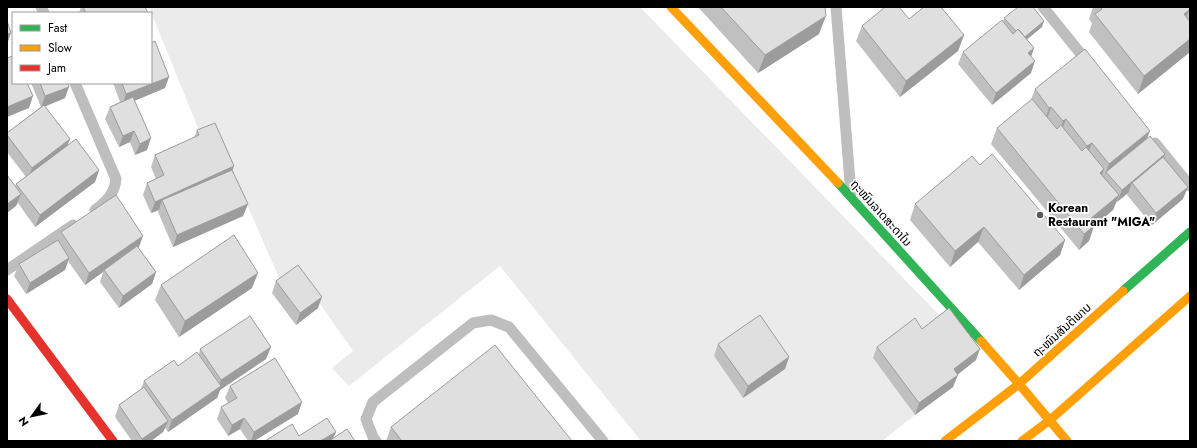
<svg xmlns="http://www.w3.org/2000/svg" width="1197" height="448" font-family="Jost,'Noto Sans Lao',sans-serif">
<style>
.grass{fill:#ebebeb;fill-rule:evenodd}
.lines{fill:none;stroke-linecap:round;stroke-linejoin:round}
.lane{stroke:#bebebe;stroke-width:11}
.fast{stroke:#30b455;stroke-width:9}
.slow{stroke:#ff9f0a;stroke-width:9}
.jam{stroke:#e5322d;stroke-width:9}
.wall{fill:#c0c0c0}
.shaded-wall{fill:#9c9c9c}
.building{fill:#dfdfdf;stroke:#9c9c9c}
.poi-dot{fill:#595959;stroke:#fff;stroke-width:1.5}
.labels{text-anchor:middle;dominant-baseline:central;stroke-width:3.5;stroke-linejoin:round;paint-order:stroke}
.poi-label{font-size:12px;font-weight:bold;fill:#000;stroke:#fff;text-anchor:start}
.street-label{font-size:12px;fill:#000;stroke:#fff}
</style>
<rect width="100%" height="100%" fill="#fff"/>
<path class="grass" d="M149 7H640L944 320 873 358 915 415 882 441H641L500 266 349 386 332 368 353 351 297 271 280 280 213 127 200 133ZM714 356 785 369 743 398Z"/>
<g class="lines">
<path class="lane" d="M41 7 44 13
M836 7 851 194
M1043 7 1089 64
M75 83 116 179C115 193 106 202 95 210
M1155 143 1190 186
M7 270 73 225
M376 441 373 437 366 419 373 402 473 323 491 320 509 327 603 441"/>
<path class="fast" d="M838 183 981 341
M1123 291 1190 232"/>
<path class="slow" d="M671 7 838 183
M981 341 1019 384 1067 441
M945 441 1019 384 1123 291
M1022 441 1050 420 1190 296"/>
<path class="jam" d="M7 299 113 441"/>
</g>
<path class="wall" d="M81 7H145L148 13H79Z
M698 7H825L819 34 758 73Z
M1093 7H1190V52L1138 94 1089 32 1092 23 1089 19Z
M1004 18 1042 27 1027 39 1034 48 1031 56V73L992 105 958 64 963 52 1003 22Z
M909 19 964 35 958 51 900 97 856 41 862 26Z
M31 83H68L65 98 44 107 70 139 67 146 99 170 95 182 35 227 18 203 16 206 15 187 16 184 26 177 7 152V133L41 107Z
M113 83H151L165 88 134 101 147 150 135 155 130 142 119 147 105 119 110 107 120 102Z
M1035 89 1147 138 1165 154 1164 158 1183 199 1152 225 1127 195 1128 193 1117 202V201L1113 210 1094 226 1089 241 1079 250 991 144 997 128 1031 100Z
M197 130 232 170 248 204 243 216 173 247 158 212 159 210 151 213 143 195 147 183 156 179 151 167 155 155 194 138Z
M915 204 1065 240 1060 255 1019 290 978 242 950 267 910 220Z
M61 232 139 247 138 248 156 272 152 284 119 308 100 282 103 272 85 285 68 261 65 270 26 294 14 276 19 264 58 240Z
M276 281 318 308 296 325 272 293Z
M161 285 252 288 179 337 155 300Z
M922 329 976 360 957 375 953 387 915 415 873 358 877 347Z
M718 344 789 357 785 369 743 398 714 356Z
M200 349 266 359 220 390 217 398 168 432 165 428 163 432 151 441H132L115 417 119 405 141 389 144 381 178 366 199 354Z
M230 386 298 414 254 441H248L240 429 228 436 217 419 221 407 228 403 225 398Z
M391 427 572 441H386Z"/>
<path class="shaded-wall" d="M1189 10 1182 28 1184 14Z
M826 16 819 34 758 73 765 55Z
M1044 21 1042 27 1020 45 1022 39Z
M11 33 7 44V34Z
M964 35 958 51 900 97 906 81Z
M1190 39V52L1138 94 1144 76Z
M1034 48 1030 60 1028 53Z
M1035 61 1031 73 992 105 996 93Z
M169 77 165 88 122 106 126 94Z
M69 87 65 98 41 108 45 96Z
M33 96 29 108 7 117V107Z
M1051 107 1046 122 1044 123 1049 108Z
M1066 119 1060 135 1057 137 1063 121Z
M134 131 130 142 119 147 123 136Z
M1150 131 1144 146 1106 172 1104 178 1103 179 1109 164Z
M151 138 147 150 135 155 140 144Z
M70 139 65 151 28 180 32 168Z
M1092 143 1086 158 1081 162 1087 146Z
M1165 154 1161 165 1132 183 1128 193 1117 202 1122 190Z
M234 166 230 177 162 200 159 210 151 213 155 202Z
M1104 169 1099 185 1100 173Z
M99 170 95 182 35 227 40 215Z
M1188 187 1183 199 1152 225 1156 213Z
M21 194 16 206 7 213V204Z
M1119 195 1113 210 1094 226 1089 241 1079 250 1089 220Z
M248 204 243 216 173 247 177 235Z
M984 227 978 242 950 267 955 251Z
M143 236 139 247 105 271 104 270 103 272 85 285 89 273Z
M1065 240 1060 255 1019 290 1024 275Z
M69 258 65 270 26 294 30 283Z
M156 272 152 284 119 308 123 296Z
M258 273 252 288 179 337 185 321Z
M322 297 318 308 296 325 300 313Z
M271 347 266 359 220 390 217 398 168 432 172 420 218 388 221 380Z
M980 349 976 360 952 379 958 375 953 387 915 415 919 403 954 369Z
M789 357 785 369 743 398 748 386Z
M302 402 298 414 254 441H251L254 432Z
M244 418 240 429 228 436 232 425Z
M168 421 163 432 151 441H142V439Z
M336 432 332 441H320Z"/>
<path class="building" d="M83 7H145L148 13H86Z
M721 7H825L826 16 765 55Z
M885 7H899L909 19 924 7H941L964 35 906 81 862 26Z
M1018 7H1033L1044 21 1025 37 1018 29 1016 31 1004 18Z
M1100 7H1190V11L1189 10 1184 14 1190 22V39L1144 76 1095 14 1102 9Z
M1002 20 1013 34 1018 29 1034 48 1028 53 1035 61 996 93 963 52Z
M7 21 11 33 7 34Z
M155 41 169 77 126 94 122 83H151V43Z
M1085 49 1150 131 1109 164 1092 143 1087 146 1066 119 1063 121 1051 107 1049 108 1035 89Z
M13 56V83H27L33 96 7 107V58Z
M40 83H68L69 87 45 96Z
M133 97 151 138 140 144 134 131 123 136 110 107Z
M1032 99 1057 129 1061 125 1082 151 1086 147 1104 169 1100 173 1119 195 1089 220 1094 226 1084 234 997 128Z
M44 105 70 139 32 168 7 135V133Z
M215 123 234 166 155 202 147 183 164 175 155 155 199 135 197 130Z
M1150 136 1165 154 1122 190 1106 172Z
M76 139 99 170 40 215 16 184Z
M992 154 1065 240 1024 275 984 227 955 251 915 204 972 156 980 165Z
M1163 157 1188 187 1156 213 1132 183Z
M232 170 248 204 177 235 162 200Z
M7 175 21 194 7 204Z
M116 195 143 236 89 273 61 232Z
M234 235 258 273 185 321 161 285Z
M58 240 69 258 30 283 19 264Z
M137 246 156 272 123 296 104 270Z
M298 265 322 297 300 313 276 281Z
M949 308 980 349 954 369 958 375 919 403 877 347 915 318 922 329Z
M760 315 789 357 748 386 718 344Z
M250 316 271 347 221 380 200 349Z
M495 345 572 441H402L391 427Z
M197 352 221 386 172 420 144 381 174 360 178 366Z
M275 358 302 402 254 432 244 418 232 425 221 407 237 398 230 386Z
M144 387 168 421 142 439 119 405Z
M327 418 336 432 320 441H265L292 424 299 436Z
M347 429 355 441H329Z"/>
<circle class="poi-dot" cx="1040" cy="215" r="4"/>
<g class="labels">
<g class="poi-label">
<text x="1048" y="208">Korean<tspan x="1048" dy="14">Restaurant "MIGA"</tspan></text>
</g>
<g class="street-label">
<text transform="translate(881 213) rotate(48)">ຖະໜົນລາດສະດາໄນ</text>
<text transform="translate(1062 330) rotate(-42)">ຖະໜົນສັນຕິພາບ</text>
</g>
</g>
<rect width="1197" height="448" fill="none" stroke="#000000" stroke-width="16"/>
<rect x="12" y="12" width="140" height="72" fill="#ffffff" stroke="#999999"/>
<rect x="20" y="25" width="20" height="6" fill="#30b455" stroke="#999999"/>
<text x="48" y="32" font-size="12" fill="#000000">Fast</text>
<rect x="20" y="45" width="20" height="6" fill="#ff9f0a" stroke="#999999"/>
<text x="48" y="52" font-size="12" fill="#000000">Slow</text>
<rect x="20" y="65" width="20" height="6" fill="#e5322d" stroke="#999999"/>
<text x="48" y="72" font-size="12" fill="#000000">Jam</text>
<g transform="translate(32 416) rotate(237)" stroke="#ffffff" stroke-width="3" paint-order="stroke">
<path d="M0-3L7 15L0 10L-7 15Z" fill="#000000"/>
<text y="-6" font-size="11" font-weight="bold" text-anchor="middle" fill="#000000">N</text>
</g>
</svg>
